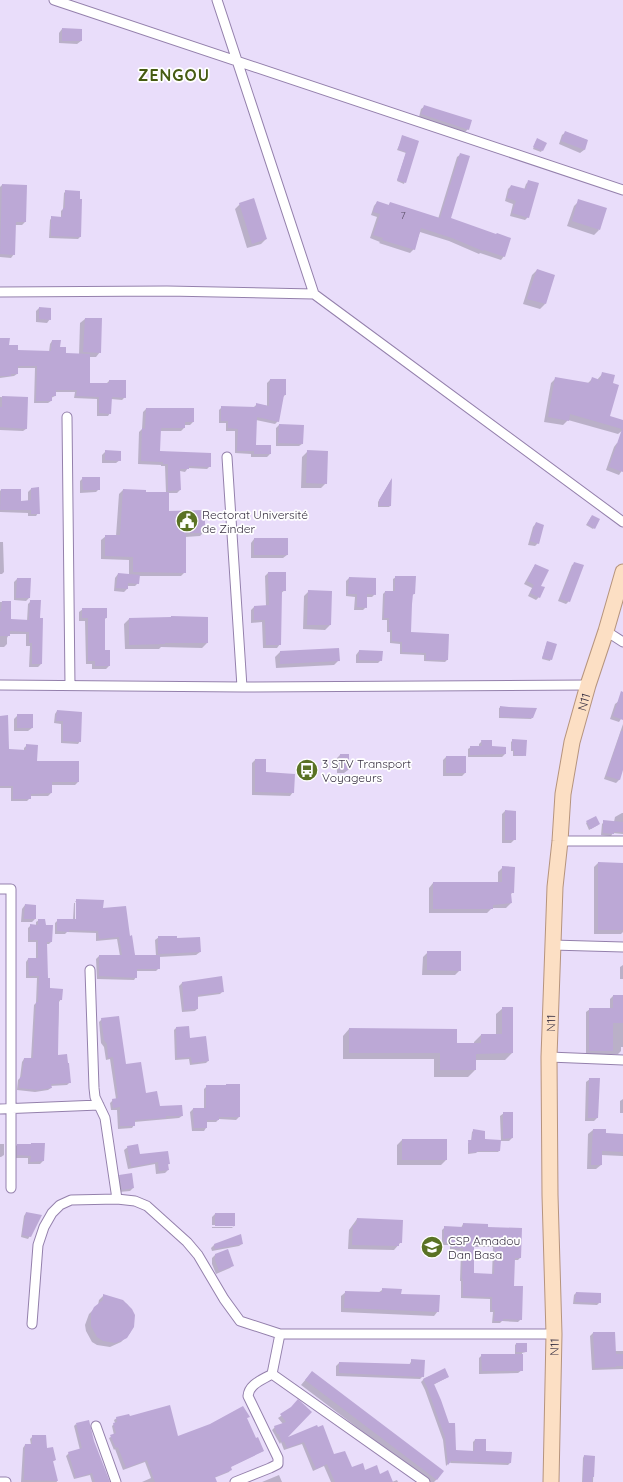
<svg xmlns="http://www.w3.org/2000/svg" width="623" height="1482" font-family="Quicksand,sans-serif">
<style>
.shadow{fill:#0003;fill-rule:evenodd}
.building{fill:#bca8d6;fill-rule:evenodd}
.lines{fill:none;stroke-linecap:round;stroke-linejoin:round}
.minor-casing{stroke:#9480ac;stroke-width:11}
.primary-casing{stroke:#b6947d;stroke-width:17}
.minor{stroke:#fff;stroke-width:9}
.primary{stroke:#fcdfc4;stroke-width:15}
.labels{text-anchor:middle;dominant-baseline:central;stroke-width:3.5;stroke-linejoin:round;paint-order:stroke}
.number-label{font-size:10px;fill:#5a4f68}
.poi-label{font-size:12px;fill:#393143;stroke:#fff;text-anchor:start}
.street-label{font-size:12px;fill:#393143;stroke:#fff}
.district-label{font-size:16px;font-weight:bold;letter-spacing:1px;fill:#465b12;stroke:#fff}
</style>
<rect width="100%" height="100%" fill="#e9ddfa"/>
<path class="shadow" d="M62 29 81 41 77 44 59 43V33Z
M425 106 468 129 465 132 419 117 421 109Z
M566 132 587 140 584 150 580 153 559 144 562 135Z
M403 136 418 141 404 184 397 181 406 153 397 150Z
M536 141 546 143 541 152 533 149Z
M461 154 450 219 504 256 501 260 480 253 479 254 449 241 420 232 414 249 410 253 379 243 380 242 370 238 377 217 371 215 374 206 377 202 388 206 390 203 438 219 457 157Z
M529 181 528 217 525 220 510 216 513 204 505 201 508 189 511 186 524 190 526 184Z
M2 185 25 222 22 225H15L14 254 11 258 0 257V187Z
M66 191 80 237 78 239 49 238 50 220 52 217 61 218V211L63 209 64 193Z
M579 201 599 230 594 235 567 226 574 206Z
M240 204 266 239 261 244 247 248 235 209Z
M537 270 545 304 540 309 523 304 532 275Z
M39 308 50 319 47 323 36 322V311Z
M85 319H101L100 352 96 357H89L88 384 107 383 109 381 125 397 122 400 111 399 110 413 108 416H97V399L74 398 75 392H55V396L51 398V401L48 403H34L35 368H17V374L14 376 0 378V339L17 351 49 352 50 344 52 341 65 354 79 355 80 323Z
M603 373 609 417 623 422V430L618 434 568 420 563 425 544 422 551 383 556 378 587 384 592 379 597 380Z
M270 380 285 395 283 397 278 421 275 424 256 420 255 446 270 454 267 457H251V454L235 453V431H226V423H219V410L222 407H254L257 404 267 406V383Z
M0 397 27 398 26 429 23 431 0 430Z
M146 409H193V422L190 425H184V428L181 431H160L159 452 210 466 207 469 188 468 185 472 180 471V490L177 493H168V512L204 532 200 536 185 537V572L181 576H138V583L135 586H127V589L124 592 114 591 115 578 118 574 129 575V560L101 559V540L106 536H116L119 494 123 490 145 493H166L165 466H161V465L138 464 139 432 142 429 143 412Z
M279 425 302 444 299 446H276V428Z
M617 443 623 445V469L619 475 606 470 614 447Z
M106 451 120 460 116 463H102V455Z
M307 452 326 483 321 488H301L302 457Z
M83 478 99 489 96 492 80 493V481Z
M391 480 390 506 389 507H378V502Z
M31 489 38 513 36 516H28V513L0 512V491L1 490 20 502 28 501V492Z
M591 517 594 528 593 529 586 525Z
M536 523 538 543 535 546 528 545 533 527Z
M254 539 287 555 283 558H251V543Z
M0 542H3L4 572 2 574H0Z
M575 563 569 601 566 604 558 601 572 565Z
M535 565 540 587 539 597 536 600 528 596 532 588 524 584 533 568Z
M268 573 285 590 280 594V644L277 648H263L262 622 251 623V610L254 607 266 606 265 576Z
M396 577 414 594 411 596 410 633 447 660 445 662 424 661V655L400 654V644L390 643V632H387V620H382L383 594 385 592H393V579Z
M349 578 375 579V594L372 597H366V607L363 610H354L355 597 346 596V581Z
M17 579 29 598 26 601 14 600V582Z
M309 591 331 592 330 625 325 630 303 629 304 596Z
M31 601 41 664 38 667H29L30 646H26V634H9L7 638V644L4 647H0V602H10V620L27 621 28 604Z
M83 609 106 618 104 620V651L109 666 106 669H92V664H86L85 621H79V612Z
M129 619 207 643 202 648 161 647 159 649H125L124 624Z
M547 642 555 645 550 661 542 659Z
M359 651 381 660 378 663H356V655Z
M280 652 339 660 334 665 276 668 275 657Z
M619 701 623 702V716L619 722 610 719 615 704Z
M501 707 532 718 531 719 499 718V708Z
M57 711 80 741 78 744 61 743V724L54 723 55 714Z
M18 715 32 728 28 731H14V719Z
M623 724V767L619 780 616 783 604 779Z
M0 731 8 750 24 751V748L27 745 36 762 78 782 75 785H51V793L48 796H30V798L27 801H11V788H0Z
M513 740 525 755 523 756H513V751H511V742Z
M482 741 491 747 505 754 502 757H468V749L471 747H479V744Z
M340 755H348V770L344 773H337V758Z
M446 757H465V773L462 776H443V760Z
M255 760 265 773 293 792 290 796 252 795V763Z
M505 811 515 839 511 843H502V814Z
M622 813H623V834L613 833 611 836 601 835 602 824 604 822H614L615 817Z
M587 822 598 825 589 830 586 823Z
M598 863 622 864 623 932 621 934H594V867Z
M503 867 513 892 510 895 511 903 506 908H492L487 913H429V888L433 883H498V872Z
M77 900 102 910 129 937 135 956H156L155 940 159 937 176 939 199 938 200 952 196 955 159 957V968L156 971H136V977L134 980 97 979 96 959 99 956H120L117 939 96 941V933L67 932 65 934H55V923L58 920H73L74 903ZM75 901H77V925L75 924Z
M25 905 35 919 32 922H21L22 909Z
M39 920 45 926 51 942 49 944H46L47 978 49 989 61 999 59 1002 57 1056 70 1082 67 1085 50 1086 51 1088 48 1090 35 1092 17 1090 18 1080 20 1078 22 1062 24 1059H31L34 1005 36 1003 37 978H26V962L28 959H36V942H28V928L31 925 36 926V922Z
M428 952 460 970 455 975H422L423 957Z
M623 965V979H620V967Z
M182 983 223 991 220 994 197 997V1009L195 1011 182 1012 179 986Z
M613 996H623V1047H621V1051L618 1054H586V1012L590 1009H610V999Z
M503 1008H512V1053L505 1060H475V1070L468 1077H434V1059H343V1036L349 1029 456 1044H474V1042L481 1035H496V1014Z
M102 1019 125 1065 145 1094 159 1107 182 1116 179 1118 134 1122V1125L132 1128 118 1129 117 1110H111L110 1103 113 1100 116 1099 110 1059 106 1060 104 1047 101 1043 99 1022Z
M176 1028 189 1039 208 1061 206 1063 190 1065 189 1059 175 1060 174 1030Z
M590 1079 597 1118 594 1121H585L586 1082Z
M207 1086 239 1117 236 1120 219 1119 216 1122H206V1128L204 1131H192L190 1112 193 1109H204V1089Z
M623 1099V1113H620V1101Z
M504 1113 512 1138 509 1141H500L499 1151 498 1152H477L476 1153 468 1154V1143L471 1141 472 1132 473 1131 483 1140 501 1141 500 1116Z
M593 1130 605 1134 623 1135V1156L601 1155V1165L596 1169H587L588 1134Z
M402 1140 446 1160 441 1165H397V1145Z
M0 1144H4V1155L1 1157H0Z
M17 1145 43 1161 40 1164H28V1158H14V1148Z
M128 1147 139 1155 169 1164 167 1165 168 1170 165 1173 156 1174 155 1164 128 1169 124 1150Z
M120 1176 133 1188 130 1191 119 1192 117 1179Z
M26 1213 30 1236 28 1239 21 1237 24 1216Z
M215 1214H234V1225L233 1227V1225H212V1217Z
M357 1219 401 1242 394 1250 348 1249 349 1230Z
M463 1224 487 1228 520 1258 518 1260H514L513 1287 521 1319 518 1322 502 1321 500 1323H492L493 1312H490V1299L461 1298V1281H460L461 1251 450 1250V1245H442V1230L445 1227 461 1228ZM473 1247H493L492 1275 473 1274Z
M212 1227H233L232 1228H212Z
M242 1244 239 1246 212 1251 211 1248 214 1245Z
M215 1255 233 1265 230 1268 216 1274 212 1264V1258Z
M382 1290 400 1295 438 1311 434 1316 341 1312V1296L346 1292 378 1293Z
M576 1293 600 1302 597 1305 573 1304 574 1295Z
M104 1295 122 1301 127 1304 131 1309 134 1321 130 1333 121 1342 110 1347 97 1345 92 1342 86 1331 85 1325 89 1314 98 1305 99 1300Z
M593 1333 614 1351H623V1369L592 1370 590 1336Z
M516 1344 526 1352 522 1353V1370L518 1373 479 1374V1358L482 1355H515V1345Z
M412 1360 423 1376 420 1379 336 1376V1366L339 1363 409 1365Z
M445 1370 448 1377 433 1385 455 1451 473 1452V1442L475 1440 485 1452 510 1463 508 1465 450 1463 451 1461 446 1466 443 1440 425 1390 421 1382 425 1378Z
M312 1372 442 1471 436 1480 434 1482H429L301 1385Z
M291 1409 284 1439 317 1427 334 1456 351 1468 380 1475 392 1482 397 1480 398 1482H331L324 1466 313 1471 302 1444 284 1450 281 1442 280 1444 272 1430 275 1427 283 1424 278 1418Z
M129 1417 177 1438 248 1417 246 1419 255 1439 263 1451 230 1467 231 1469 229 1472 214 1478 209 1482H142L151 1478 145 1462 123 1470 115 1449 114 1450 109 1438 114 1435 112 1426 115 1423 114 1420 117 1418Z
M76 1424 93 1441 108 1482H92L90 1475 74 1479 66 1456 69 1453 80 1450 74 1426Z
M33 1436 55 1460 52 1462 57 1482H21L23 1448 25 1445H31L30 1439Z
M584 1456 594 1457 593 1482H582L583 1458Z
M279 1475 282 1482H262Z"/>
<path class="building" d="M62 28 82 29V41H62Z
M424 105 472 120 469 130 421 114Z
M565 131 588 140 585 150 561 141Z
M402 135 419 141 406 183 397 180 406 152 398 149Z
M537 138 547 143 543 151 533 147Z
M460 153 470 156 451 218 496 234 497 233 511 238 505 257 484 250 483 251 452 238 421 228 415 250 382 240 383 238 373 235 380 214 373 212 377 201 389 205 390 202 440 218Z
M528 180 539 183 529 218 512 213 516 201 507 198 511 185 526 189Z
M2 184 27 185 26 222H16L15 255 0 254Z
M65 190 80 191V199H82L81 237 51 236V216L62 217 63 208H65Z
M254 198 267 239 252 244 239 203Z
M578 199 607 208 600 230 572 221Z
M537 269 555 275 546 304 527 299Z
M39 307 51 308V320L39 319Z
M85 318H102L101 353 83 352Z
M0 338H10L9 345H18V350L51 351 52 340H61L60 347H66V353L90 354V383H109V380H126V398L112 397 111 414 99 413V397L76 396 77 390H56V396H52V401H36L37 366H18V374H11V376H0Z
M602 372 615 375 613 383 619 385 610 416 623 420V472L609 467 622 429 570 414 569 421 548 417 555 377 590 383 592 377 600 380Z
M270 379H286V395H284L279 422 257 417 256 445H271V454H254V451H237L238 429 228 428V421H221V406L256 407V403L269 406Z
M2 396 28 397 27 429 0 427V407H2Z
M146 408H194V422H185V428H161L160 451 211 453V467L189 466V469H180L181 490 168 491V464H163V462L141 461 142 428 145 429Z
M279 424 304 425 303 444 278 443Z
M105 450 121 451V461L105 460Z
M307 450 328 451 327 484 306 483Z
M82 477H100V490H83Z
M392 478 391 506H379V500Z
M39 487 40 514H31V510H0L1 489H21V501L31 500V488Z
M123 489 146 490V492H169V511L205 510V533H186V573L133 572V557L105 556V535H120Z
M592 515 600 519 595 529 587 524Z
M536 522 544 525 539 544 530 541Z
M254 538H288V555H254Z
M574 562 584 565 570 602 560 599Z
M535 564 549 570 541 586 545 587 540 598 530 593 534 585 527 581Z
M268 572H286V591H282L281 645H266L265 620H254V606L269 605Z
M118 573 140 575 139 584 128 583V589L116 588Z
M395 576H416L415 594H413L412 604 411 632 449 634 448 660H426V653L402 652V642L392 641V630H389V618H384L385 591H395Z
M349 577 376 578V595L367 594V608L357 607V594H348Z
M17 578H31L30 598H16Z
M308 590 332 591 331 625H307Z
M30 600H41L40 618H43L42 664H32V643H29V632L10 631V636H0V611H1L2 601H11V619L29 620Z
M82 608H107V618H105V650H110V666H95V661H88V618H82Z
M171 616 208 617V643H165V644L129 645V618L171 617Z
M547 641 557 644 552 660 542 658Z
M339 648 340 661 280 664V651Z
M359 650 383 651 382 661 359 660Z
M621 691 623 692V720L613 716Z
M500 706 509 707 537 708 533 718 500 717Z
M57 710 82 712 81 742 63 741V721H56Z
M17 714H33V728H17Z
M8 715 9 749 26 750V744L38 745 37 761H79V782H52V793L31 794V799H13V786H0V716Z
M621 731H623V770L620 780 606 776Z
M512 739 527 740 526 756 514 755V750H512Z
M481 740H492V746L506 747V754L470 755V746H482Z
M340 754H349V770H339Z
M446 756H466V773H446Z
M255 759H266V772L295 774 294 793 255 792Z
M505 810 516 811V840H505Z
M596 816 600 824 591 829 586 821Z
M603 820 623 822V832H614V834L603 833Z
M598 862 623 863V930H598Z
M502 866 515 867 514 893H511L512 903 493 905V909H433V882H502Z
M76 899 104 900 103 908 126 906 130 936 132 935 135 955H160V969H137V978L99 976V955H122L119 937 99 939 98 931 69 930V932L57 931V919H76Z
M25 904 36 905V919H24Z
M38 919H45L46 925H53L52 942H47V943L48 978H50V988L63 989 62 1000H59L58 1055 67 1054 68 1063H69L71 1083 51 1084 52 1088 38 1090 19 1088 20 1077H22L24 1058H33L36 1002H38L39 976H29L28 958H38V940H30V924L38 925Z
M158 936H177V938L200 937 201 952 158 954Z
M427 951H461V971L427 970Z
M222 976 224 992 198 995V1009L184 1010 182 982Z
M613 995H623V1023H613V1051H589V1008H613Z
M502 1007H513V1053L476 1054V1070H440V1053H349V1028L457 1029V1043H481V1034H502Z
M119 1016 126 1064 141 1062 146 1093 157 1091 160 1106 182 1105 183 1116H166V1118L135 1120V1126H120V1107L113 1108 112 1099 118 1098 113 1057 108 1058 107 1044 104 1040 101 1018Z
M189 1026 190 1038 206 1036 209 1061 192 1063 191 1057 177 1058 176 1027Z
M589 1078H600L598 1118H588Z
M226 1084H240V1117H219V1120H207V1128H194L193 1108H206V1085H226Z
M503 1112H513V1138L503 1139Z
M473 1129 485 1131V1139L501 1140 500 1151H478V1152L469 1153 468 1140H472Z
M593 1129H606V1133L623 1134V1152L602 1151V1165H591Z
M402 1139H447V1160H402Z
M31 1143H45L44 1161 30 1162 31 1156 17 1155V1144H31Z
M138 1144 140 1154 168 1151 170 1164H168L169 1170 159 1171 158 1162 131 1167 127 1146Z
M132 1173 134 1188 122 1190 119 1175Z
M26 1212 42 1215 31 1237 22 1235Z
M215 1213H235V1226H215Z
M357 1218 403 1220 402 1243H399V1246L352 1245 353 1225H356Z
M463 1223 488 1224V1227L522 1228 521 1258H515L514 1286H523L522 1320 503 1319V1321H494L495 1310H492V1297L463 1296V1279H462L463 1248H452V1243L444 1242V1226L463 1227ZM474 1245H495L494 1274 474 1273Z
M241 1234 243 1244 215 1249 214 1244Z
M228 1249 234 1266 219 1271 215 1260V1254Z
M382 1288 402 1289 401 1294 440 1295 439 1312 344 1308 345 1291 382 1292Z
M576 1292 601 1293V1303L575 1302Z
M103 1294 123 1300 132 1309 135 1315 134 1327 127 1338 121 1341 115 1343 103 1341 97 1337 91 1326V1313L94 1307 103 1300Z
M593 1332H615L616 1354H623V1366H616V1367L595 1368Z
M516 1343H527V1352H516Z
M481 1354H523V1371H482Z
M411 1359 425 1360 424 1377 339 1373V1362L411 1364Z
M445 1368 449 1377 434 1384 441 1400 449 1423H455L456 1450 474 1451 475 1439H486V1451L512 1452 511 1463 452 1461V1460L448 1465 445 1437 427 1387 423 1379Z
M312 1371 444 1471 437 1480 305 1380Z
M298 1399 312 1412 288 1437 317 1425 318 1427 323 1425 334 1454 345 1451 352 1467 363 1463 365 1470 377 1465 380 1474 388 1470 393 1482H335L327 1464 316 1469 304 1442 287 1448 284 1441 282 1443 279 1434H277L274 1426 286 1422 280 1414 291 1407Z
M170 1405 178 1436 210 1424 243 1406 250 1417 247 1418 256 1438 258 1437 264 1451 231 1467 232 1470 215 1477 217 1482H155L147 1460 126 1468 118 1447 116 1448 110 1435 116 1433 113 1423 117 1422 116 1417 129 1414 130 1416Z
M89 1420 94 1441 110 1482H95L92 1473 76 1478 68 1452 82 1448 76 1423Z
M32 1435H46L47 1448 53 1447 56 1460 53 1461 58 1481 24 1480 25 1444H32Z
M584 1455 595 1456 594 1477H592V1482H583Z"/>
<g class="lines">
<g class="minor-casing">
<path id="minor" d="M54 0 623 190
M217 0 314 294 623 522
M0 292 167 291 314 294
M67 417 70 685
M227 457 242 687
M606 631 623 642
M0 685 242 687 588 685
M560 841H623
M0 889H11V1188
M552 945 623 947
M90 970 94 1088 95 1097 105 1118 117 1199
M549 1057 623 1060
M0 1109 99 1105
M32 1324 38 1245 44 1227 52 1213 60 1205 71 1200 117 1199 135 1201 147 1206 187 1242 198 1255 224 1299 240 1321 280 1334 272 1374C262 1380 249 1384 248 1396L278 1458V1464L270 1468 235 1482
M280 1334H554
M272 1374 425 1482
M96 1426 116 1482
M0 1482H6"/>
</g>
<g class="primary-casing">
<g id="primary">
<path id="s1" d="M551 1482 554 1334 550 1195 549 1057 555 887 560 841 563 794 572 742 588 685 606 631 623 572"/>
</g>
</g>
<use href="#minor" class="minor"/>
<use href="#primary" class="primary"/>
</g>
<defs>
<g id="civic-disc" transform="scale(1.15)"><circle r="9.5" fill="#5a7224" stroke="#fff"/><path d="M-.6-6.5H3V-4.5H.6V-3L4-1V1h2V6H-6V1h2V-1L-.6-3ZM-1.2 2.5V6h2.4V2.5Z" fill="#fff"/></g>
<g id="bus-disc" transform="scale(1.15)"><circle r="9.5" fill="#5a7224" stroke="#fff"/><path d="M-5-6H5V4H4V6H2V4H-2V6H-4V4H-5ZM-3.5-4V0h7V-4ZM-3.5 1.2v1.5H-2V1.2ZM2 1.2v1.5H3.5V1.2Z" fill="#fff"/></g>
<g id="school-disc" transform="scale(1.15)"><circle r="9.5" fill="#5a7224" stroke="#fff"/><path d="M0-5L7-2L0 1L-7-2ZM-4 1L0 2.5L4 1V4Q0 6-4 4Z" fill="#fff"/></g>
</defs>
<g fill-rule="evenodd">
<use href="#civic-disc" x="187" y="521"/>
<use href="#bus-disc" x="307" y="770"/>
<use href="#school-disc" x="432" y="1247"/>
</g>
<g class="labels">
<g class="number-label">
<text x="403" y="215">7</text>
</g>
<g class="poi-label">
<text x="202" y="514">Rectorat Université<tspan x="202" dy="14">de Zinder</tspan></text>
<text x="322" y="763">3 STV Transport<tspan x="322" dy="14">Voyageurs</tspan></text>
<text x="448" y="1240">CSP Amadou<tspan x="448" dy="14">Dan Basa</tspan></text>
</g>
<g class="street-label">
<text stroke="none"><textPath href="#s1" startOffset="783">N11</textPath></text>
<text stroke="none"><textPath href="#s1" startOffset="459">N11</textPath></text>
<text stroke="none"><textPath href="#s1" startOffset="135">N11</textPath></text>
</g>
<g class="district-label">
<text x="174" y="75">ZENGOU</text>
</g>
</g>
</svg>
